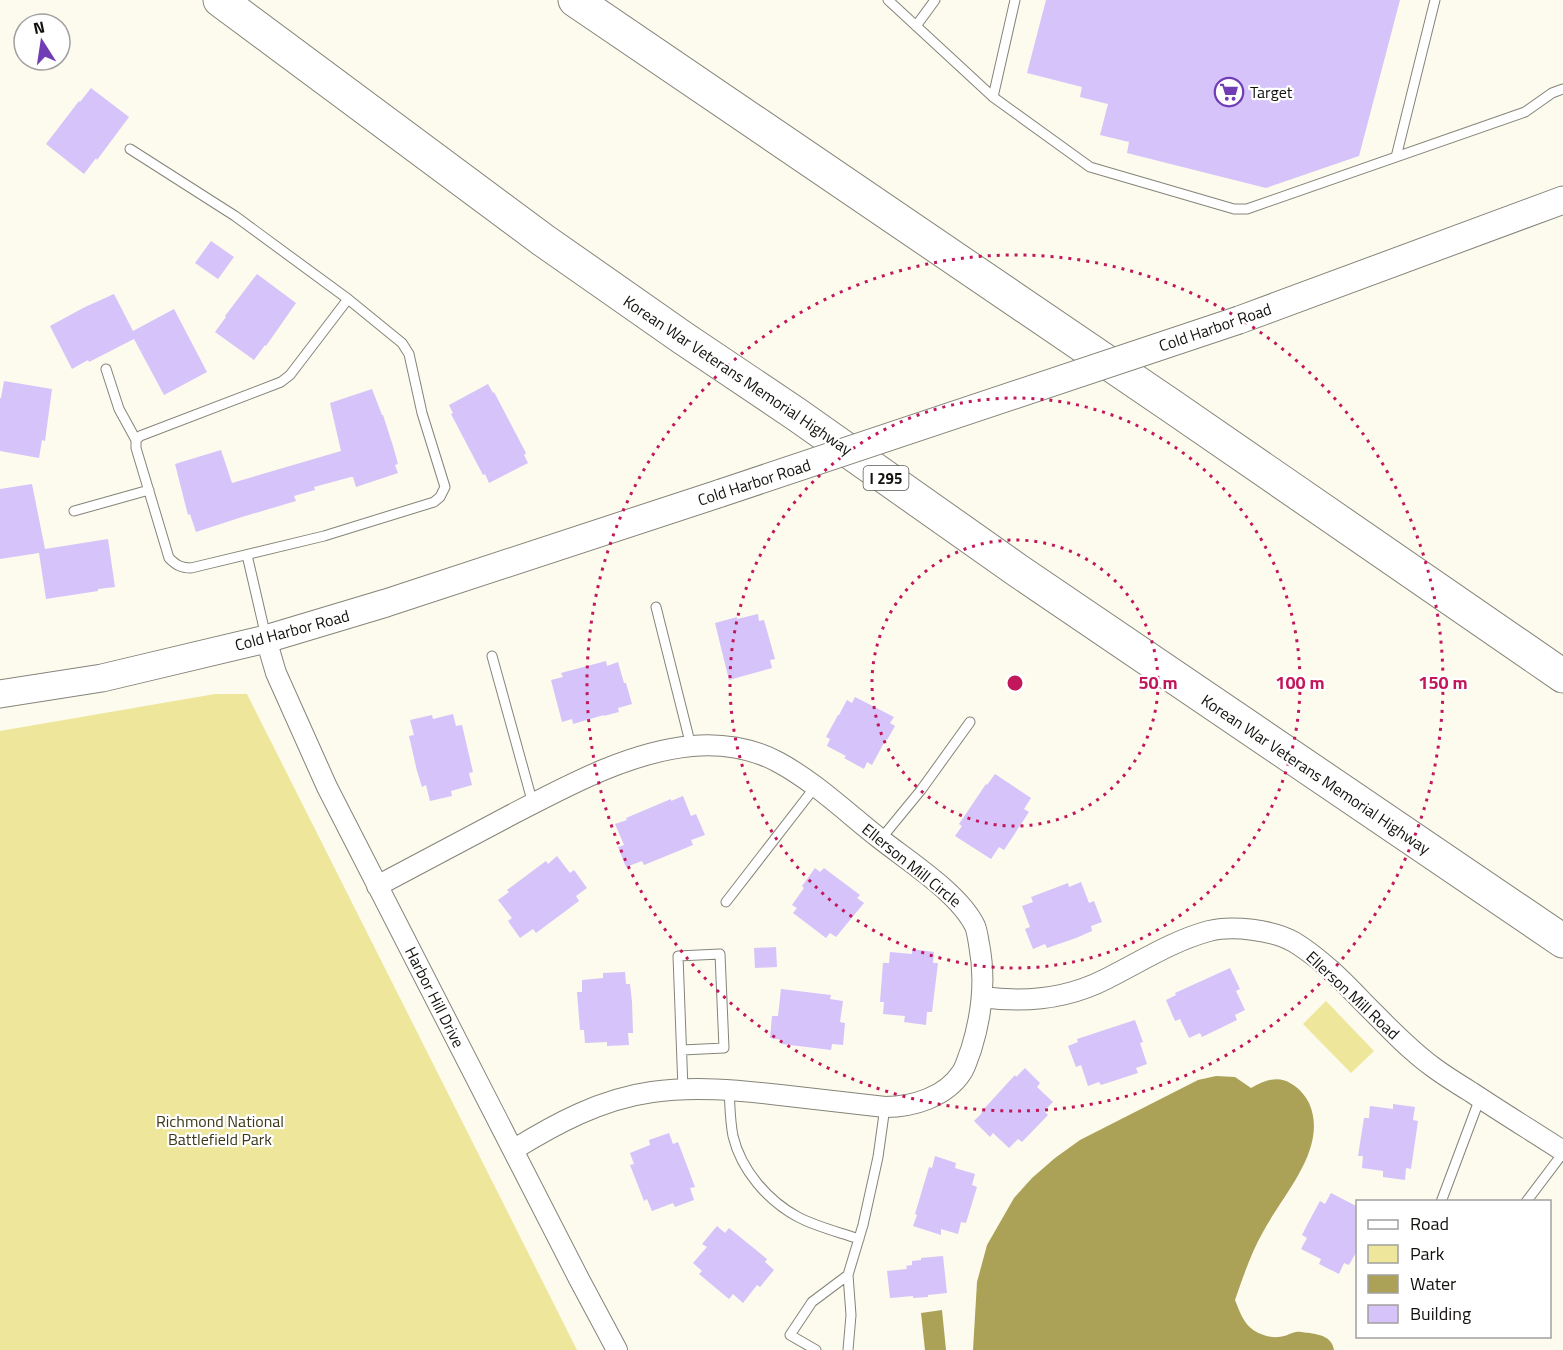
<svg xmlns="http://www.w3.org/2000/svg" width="1563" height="1350" font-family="'Titillium Web',sans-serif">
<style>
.green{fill:#eee69a}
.water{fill:#aba258}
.building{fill:#d5c3fa}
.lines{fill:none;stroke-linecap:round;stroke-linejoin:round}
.service-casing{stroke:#858479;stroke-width:11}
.minor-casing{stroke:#858479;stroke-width:22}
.secondary-casing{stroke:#858479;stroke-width:29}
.motorway-casing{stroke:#858479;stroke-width:35}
.service{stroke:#fff;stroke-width:9}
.minor{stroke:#fff;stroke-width:20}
.secondary{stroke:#fff;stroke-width:27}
.motorway{stroke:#fff;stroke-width:33}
.secondary-bridge-casing{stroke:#858479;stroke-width:29;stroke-linecap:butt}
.secondary-bridge{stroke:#fff;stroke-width:27}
.ring{fill:none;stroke:#c2185b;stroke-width:3;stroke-dasharray:3 6}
.labels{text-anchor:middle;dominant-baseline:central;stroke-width:4.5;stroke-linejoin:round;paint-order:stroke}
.shield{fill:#fff;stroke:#5a5956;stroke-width:1.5}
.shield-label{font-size:15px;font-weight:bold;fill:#13120e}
.poi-label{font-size:16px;fill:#13120e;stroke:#fff;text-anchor:start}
.street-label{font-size:16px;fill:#13120e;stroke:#fff}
.park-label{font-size:16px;fill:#3c3817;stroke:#fff}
.centre{fill:#c2185b;stroke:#fff;stroke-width:3}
.ring-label{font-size:18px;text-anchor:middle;font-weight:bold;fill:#c2185b;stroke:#fff;stroke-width:4.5;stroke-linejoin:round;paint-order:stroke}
</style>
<rect width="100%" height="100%" fill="#fcfbee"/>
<path class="green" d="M215 694H247L577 1350H0V731Z
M1326 1001 1374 1051 1351 1073 1303 1024Z"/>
<path class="water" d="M1216 1076 1235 1077 1251 1088C1263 1081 1278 1075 1290 1083 1298 1087 1305 1095 1309 1103 1329 1148 1283 1194 1263 1232 1251 1253 1243 1277 1235 1300 1239 1310 1243 1322 1252 1329 1258 1334 1270 1338 1278 1337 1285 1337 1290 1333 1296 1332 1300 1331 1306 1333 1310 1333 1321 1335 1332 1337 1334 1350H973L977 1282 987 1245 1014 1198 1032 1178 1055 1158 1080 1140 1198 1080Z
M942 1310 946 1350H925L921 1313Z"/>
<path class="building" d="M1046 0H1400L1359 156 1266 188 1127 153 1129 142 1100 135 1108 104 1080 97 1082 87 1027 73Z
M91 88 129 117 97 160 96 158 84 174 46 144 79 101 80 102Z
M211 241 234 257 218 279 195 263Z
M257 274 296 303 266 346 265 345 254 360 215 332 226 317 225 316Z
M114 294 133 331 174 309 207 372 164 395 134 339 89 362 88 360 72 369 50 326 85 307Z
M4 381 52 389 45 441 42 440 39 458 0 451V398H1Z
M488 384 493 393 494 392 526 453 524 455 528 463 489 483 485 474 483 475 451 414 453 413 449 405Z
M372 389 382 415H383L393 446 398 464 395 465 398 473 356 487 353 477H351L314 487 315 490 294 496 296 501 242 517 196 532 190 514 188 515 175 464 221 450 232 483 341 451 330 403Z
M32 484 45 549 108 539 115 587 98 589V591L46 599 39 553 0 559V489Z
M758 614 759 621 764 620 775 659 770 660 772 668 729 680 715 623 737 617V619Z
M606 661 607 666 618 662 624 683H626L632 704 618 708 619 712 604 716V715L573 724 572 719 562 722 551 680 563 677 561 673Z
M855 697 894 717 890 723 895 726 887 740 886 739 872 765 867 762 864 769 844 758 846 756 827 746 830 739 826 737 838 715H839L847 700 852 703Z
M453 714 456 726 462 725 473 772 469 773 472 785 451 791 452 796 430 801 426 785 422 787 417 771 409 736 414 735 410 720 432 715 433 719Z
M995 774 1031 798 1024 809 1029 812 1004 850 999 847 991 859 955 836 962 826 959 824 986 784 987 785Z
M683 796 691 816 696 814 705 835 691 840 693 845 644 865 642 861 626 867 618 847 624 845 615 824 627 820 626 818 671 799V801Z
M557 856 570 873 574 870 587 888 576 896 579 901 536 933 533 929 520 938 508 921 512 918 498 900 509 892 507 890 546 861 548 864Z
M815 868 820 872 824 868 860 895 857 898 864 903 836 937 830 933 826 938 793 913 797 908 792 905 804 888 802 886Z
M1081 882 1089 903 1094 901 1102 922 1091 926 1092 931 1076 938 1047 948 1045 944 1033 949 1025 929 1030 927 1022 906 1033 902 1031 897 1068 883 1069 887Z
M776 947 777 967 755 968 754 948Z
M912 949 934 952 933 963H938L932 1012H927L926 1025 904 1022 905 1016 883 1014 884 1002H880L883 963H889L890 952 912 954Z
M1230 968 1240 989 1236 991 1245 1010 1235 1015 1237 1020 1202 1037 1200 1033 1189 1038 1180 1019 1175 1021 1166 1000 1176 995 1175 993Z
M625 972 626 984H630L632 1002 633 1033H628L629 1045 607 1046V1042L585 1043 584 1030H580L577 992H582V980L603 978V973Z
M781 989 831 995 830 999 843 1001 840 1022 845 1023 843 1045 832 1044 831 1050 782 1044V1040L770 1038 772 1016H778Z
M1135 1020 1143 1042 1140 1043 1147 1064 1136 1068 1138 1073 1101 1085 1099 1082 1088 1086 1081 1065 1076 1067 1068 1046 1078 1042 1077 1039Z
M1025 1068 1040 1083 1037 1087 1053 1102 1044 1111 1048 1115 1022 1142 1018 1139 1009 1148 993 1133 990 1137 974 1121 982 1113 981 1112 1015 1075 1016 1077Z
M1393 1104 1415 1107 1413 1120 1418 1121 1411 1169 1406 1168 1405 1180 1383 1177V1171L1362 1168 1363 1156H1358L1364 1118H1369L1370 1106 1393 1109Z
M669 1133 673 1144 678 1142 695 1187 690 1188 694 1200 675 1207 673 1203 652 1211 647 1199 644 1201 630 1165 634 1164 630 1153 650 1145 649 1140Z
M935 1156 956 1163 955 1168 975 1174 972 1185 977 1187 966 1223 961 1222 958 1234 941 1229V1235L913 1226 917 1215 915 1214 929 1167 932 1168Z
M1331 1193 1358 1207V1249L1349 1265 1344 1263 1339 1274 1319 1264 1321 1259 1301 1249 1307 1238 1302 1235 1306 1227 1320 1201 1325 1204Z
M717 1226 725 1233 729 1228 767 1259 765 1262 774 1270 760 1287 757 1285 743 1303 733 1294 729 1299 699 1274 702 1271 693 1263 707 1247 702 1244Z
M943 1256 947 1293 928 1295V1297L913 1298V1296L890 1298 887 1271 907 1269 906 1266 912 1265V1261L921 1260V1258Z"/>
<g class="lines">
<g class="service-casing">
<path id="service" d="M888 0 993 97
M1015 0 993 97 1090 167 1234 209H1247L1525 112 1552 93 1563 89
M916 26 935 0
M130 149 235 216 348 299 402 343 409 354 422 413 445 487 440 497 434 502 324 536 191 568C181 568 176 565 169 558L136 448V440L140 436 281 382 290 375 348 299
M1396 157 1435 0
M106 369 119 409 136 440
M74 511 149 490
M247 555 266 637
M656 607 691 746
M492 656 533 804
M880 840 921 790 970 722
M726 902 815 787
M682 1050 724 1048 720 954 678 956 683 1089
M729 1090C730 1106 730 1121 733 1136 741 1170 768 1201 798 1217 817 1227 839 1232 859 1239
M1441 1202 1480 1098
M1526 1202 1563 1153
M816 1350 790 1335 812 1302 848 1275
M848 1350 851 1315 848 1275 863 1225 878 1157 885 1107"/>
</g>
<g class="minor-casing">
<path id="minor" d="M266 639 276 673 327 787 579 1279 617 1350
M377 886C421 863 465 839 509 816 565 787 628 752 692 746 720 743 752 748 778 762 815 782 846 812 879 838 908 861 959 893 975 926 977 931 978 938 979 944 986 980 982 1015 971 1050 968 1057 966 1066 962 1072 946 1097 913 1107 885 1107 850 1103 815 1099 780 1095 737 1090 694 1086 652 1092 601 1099 555 1124 513 1150
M982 997C1025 1003 1067 999 1106 979 1140 962 1172 941 1209 931 1232 925 1273 930 1294 942 1320 958 1342 980 1363 1002 1385 1024 1407 1048 1433 1067 1445 1076 1458 1084 1471 1092 1501 1112 1532 1131 1563 1151"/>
</g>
<g class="secondary-casing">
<path id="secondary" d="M1239 320 1563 200
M0 694 102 678 266 639 386 603 721 493"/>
</g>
<g class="motorway-casing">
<path id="motorway" d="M220 0 543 240 683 338 796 414 1017 570 1563 941
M575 0 1173 407 1563 676"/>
</g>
<use href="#service" class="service"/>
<use href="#minor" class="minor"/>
<use href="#secondary" class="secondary"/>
<use href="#motorway" class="motorway"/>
<g class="secondary-bridge-casing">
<path id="secondary-bridge" d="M721 493 1239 320"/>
</g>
<use href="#secondary-bridge" class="secondary-bridge"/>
</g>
<g class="ring">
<circle cx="1015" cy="683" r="143"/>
<circle cx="1015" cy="683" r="285"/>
<circle cx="1015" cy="683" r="428"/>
</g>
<defs>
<g id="supermarket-ring" transform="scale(1.5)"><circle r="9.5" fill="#fff" stroke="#713db4" stroke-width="1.5"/><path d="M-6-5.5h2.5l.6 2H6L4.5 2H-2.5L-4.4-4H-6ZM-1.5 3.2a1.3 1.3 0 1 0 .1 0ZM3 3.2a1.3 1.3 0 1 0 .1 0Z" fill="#713db4"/></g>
</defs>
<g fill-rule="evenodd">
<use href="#supermarket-ring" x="1229" y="92"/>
</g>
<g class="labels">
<rect class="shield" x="863.5" y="466" width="45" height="24" rx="4.5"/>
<g class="shield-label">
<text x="886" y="478">I 295</text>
</g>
<g class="poi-label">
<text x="1250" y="92">Target</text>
</g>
<g class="street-label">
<text transform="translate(1215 327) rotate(-19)">Cold Harbor Road</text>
<text transform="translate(738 375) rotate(34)">Korean War Veterans Memorial Highway</text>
<text transform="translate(754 482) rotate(-18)">Cold Harbor Road</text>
<text transform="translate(292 630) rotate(-15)">Cold Harbor Road</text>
<text transform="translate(1316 774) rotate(34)">Korean War Veterans Memorial Highway</text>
<text transform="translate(912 865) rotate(39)">Ellerson Mill Circle</text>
<text transform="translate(1353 995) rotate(43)">Ellerson Mill Road</text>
<text transform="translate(435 997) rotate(63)">Harbor Hill Drive</text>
</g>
<g class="park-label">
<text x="220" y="1121">Richmond National<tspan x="220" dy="18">Battlefield Park</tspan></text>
</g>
</g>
<circle cx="1015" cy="683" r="9" class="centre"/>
<g class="ring-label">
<text x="1158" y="689">50 m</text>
<text x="1300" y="689">100 m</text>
<text x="1443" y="689">150 m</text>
</g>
<rect x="1356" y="1200" width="195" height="138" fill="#ffffff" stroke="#a1a09f" stroke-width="1.5"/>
<rect x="1368" y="1220" width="30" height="9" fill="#ffffff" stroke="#a1a09f" stroke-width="1.5"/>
<text x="1410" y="1230" font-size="18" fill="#13120e">Road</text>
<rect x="1368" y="1245" width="30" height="18" fill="#eee69a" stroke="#a1a09f" stroke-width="1.5"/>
<text x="1410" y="1260" font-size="18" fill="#13120e">Park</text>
<rect x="1368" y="1275" width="30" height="18" fill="#aba258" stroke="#a1a09f" stroke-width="1.5"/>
<text x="1410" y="1290" font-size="18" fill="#13120e">Water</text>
<rect x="1368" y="1305" width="30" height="18" fill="#d5c3fa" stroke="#a1a09f" stroke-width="1.5"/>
<text x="1410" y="1320" font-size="18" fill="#13120e">Building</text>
<g transform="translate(42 42) rotate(348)"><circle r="28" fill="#ffffff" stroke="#a1a09f" stroke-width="1.5"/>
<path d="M0-4.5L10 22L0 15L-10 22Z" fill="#713db4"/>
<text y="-9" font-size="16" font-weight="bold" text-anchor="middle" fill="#13120e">N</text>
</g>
</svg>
